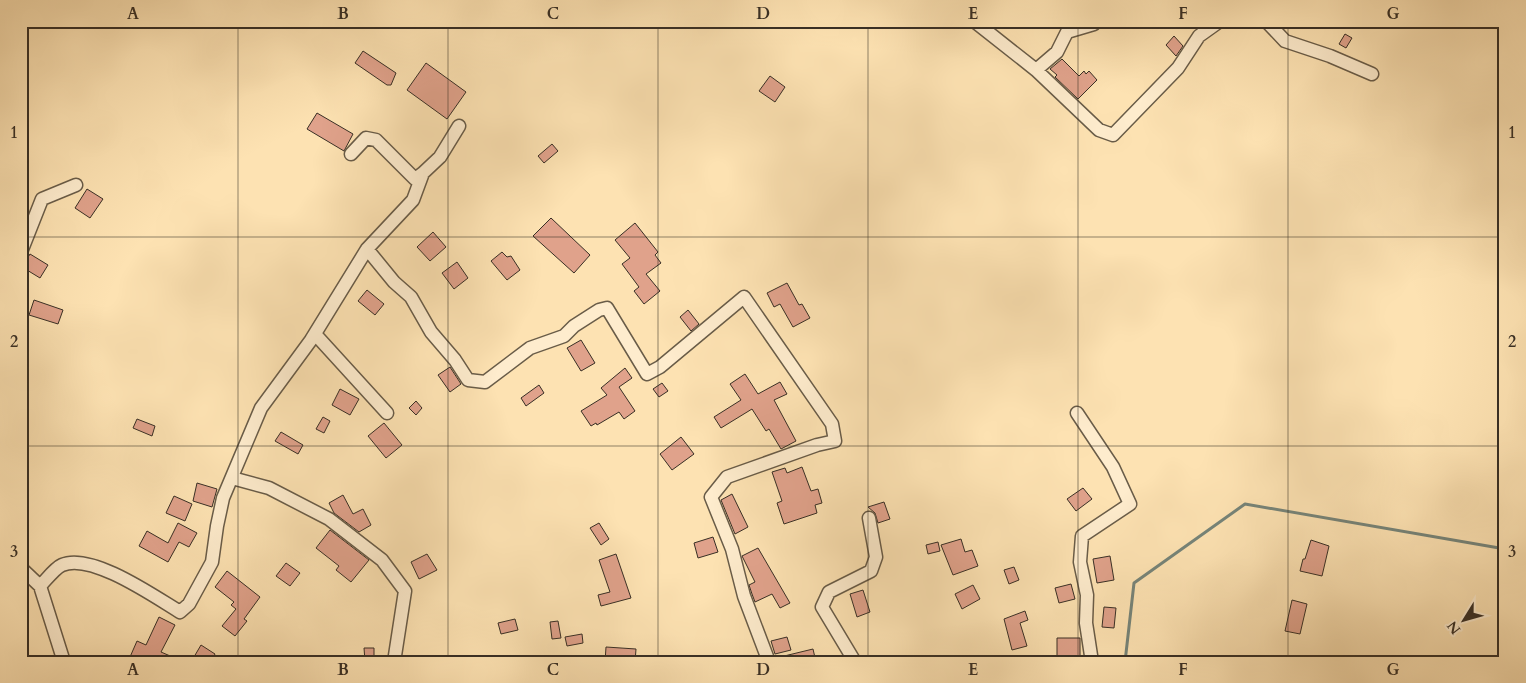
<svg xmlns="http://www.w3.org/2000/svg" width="1526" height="683" font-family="Cardo,serif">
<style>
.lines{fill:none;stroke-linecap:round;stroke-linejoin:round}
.stream{stroke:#768479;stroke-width:3}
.building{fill:#e0a28b;stroke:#382f25}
.minor-casing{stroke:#695c48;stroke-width:15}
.minor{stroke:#feeccd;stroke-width:12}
.grid{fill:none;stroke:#382f25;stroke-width:1;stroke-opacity:0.55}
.neatline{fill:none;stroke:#382f25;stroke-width:2}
.grid-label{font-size:16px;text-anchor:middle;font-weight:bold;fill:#382f25}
</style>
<rect width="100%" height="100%" fill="#fde2b2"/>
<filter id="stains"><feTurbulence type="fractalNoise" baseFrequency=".004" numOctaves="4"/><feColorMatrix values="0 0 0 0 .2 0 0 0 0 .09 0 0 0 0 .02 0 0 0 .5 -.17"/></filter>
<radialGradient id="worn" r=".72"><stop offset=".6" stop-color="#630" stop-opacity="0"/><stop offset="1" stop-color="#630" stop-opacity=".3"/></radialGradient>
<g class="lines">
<path class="stream" d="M1125 662 1134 583 1245 504 1505 549"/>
</g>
<path class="building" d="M1345 34 1352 38 1346 48 1339 44Z
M1174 36 1183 46 1176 56 1166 45Z
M363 51 396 73 391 85H387L355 63Z
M1062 59 1079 76 1084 71 1086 74 1089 71 1097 80 1078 99 1055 77 1057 75 1050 69Z
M426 63 466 92 447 119 407 90Z
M770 76 785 87 775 102 759 91Z
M317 113 353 134 344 151 307 129Z
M552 144 558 151 544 163 538 156Z
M87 189 103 199 90 218 75 208Z
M551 218 590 255 574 273 533 236Z
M635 223 658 252 655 255 661 263 646 274 660 291 644 304 634 291 639 287 622 264 630 258 615 240Z
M433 232 446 247 430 261 417 247Z
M502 252 507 257 511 256 520 270 507 280 491 261Z
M30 254 48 265 40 278 22 267Z
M457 262 468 278 454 289 442 273Z
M787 283 799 305 802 304 810 318 793 327 780 304 774 307 767 293Z
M367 290 384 304 375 315 358 301Z
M34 300 63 310 58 324 29 315Z
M688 310 699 324 691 331 680 317Z
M581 340 595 363 581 371 567 348Z
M450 367 461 384 450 392 438 375Z
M625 368 632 378 619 387 635 411 624 419 619 412 597 425 596 423 591 426 581 411 607 395 601 388Z
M745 374 758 394 780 382 787 394 774 400 796 441 781 449 769 429 766 431 752 409 721 428 714 417 741 400 730 384Z
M662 383 668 391 659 397 653 389Z
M539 385 544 393 526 406 521 398Z
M340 389 359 399 350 415 332 405Z
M416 401 422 408 416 415 409 408Z
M323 417 330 421 324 433 316 429Z
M137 419 155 426 152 436 133 428Z
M384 423 402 445 386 458 368 436Z
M281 432 303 445 298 454 275 441Z
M681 437 694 454 672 470 660 454Z
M802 467 811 491 818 489 822 503 815 505 817 513 784 524 777 503 782 501 772 472 785 468 787 473Z
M197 483 217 489 212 507 193 501Z
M1083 488 1092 499 1076 511 1067 499Z
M732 494 748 527 735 534 721 500Z
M343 495 353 514 363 509 371 525 359 532 334 513 329 503Z
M174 496 192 504 185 521 166 513Z
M884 502 890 519 878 523 875 513 868 507Z
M178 523 197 533 189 547 179 542 168 562 139 546 147 531 168 543Z
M599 523 609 539 601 545 590 528Z
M330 530 369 560 351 582 336 570 339 566 316 548Z
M713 537 718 552 698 558 694 543Z
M961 539 965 552 972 550 978 566 953 575 941 545Z
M1311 540 1329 546 1322 576 1300 571 1303 559H1305Z
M938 542 940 551 928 554 926 545Z
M758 548 790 603 780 608 772 594 755 602 752 594 749 585 755 582 742 556Z
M427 554 437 570 419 579 411 562Z
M616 554 631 598 601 606 598 595 610 592 599 560Z
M1110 556 1114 580 1097 583 1093 559Z
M286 563 300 573 290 586 276 576Z
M1014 567 1019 580 1009 584 1004 570Z
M227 571 260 597 244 619 247 621 235 636 222 626 236 609 231 605 234 602 215 587Z
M1071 584 1075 599 1059 603 1055 588Z
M973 585 980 599 962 609 955 594Z
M863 590 870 612 857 617 850 594Z
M1292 600 1307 604 1300 634 1285 631Z
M1104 607 1116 608 1114 628 1102 627Z
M1025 611 1028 620 1020 623 1027 646 1012 650 1004 619Z
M159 617 175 625 161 652 184 662H142L130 657 137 641 146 645Z
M515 619 518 630 501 634 498 623Z
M558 621 561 638 552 639 550 622Z
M582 634 583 643 567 646 565 637Z
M787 637 791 650 775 654 771 641Z
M1057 638H1080V659H1077V662H1057Z
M201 645 215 654 211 662H191Z
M606 647 636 649 635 662H605Z
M364 648H374V660L365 661Z
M813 649 816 662H777L776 658Z"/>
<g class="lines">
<g class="minor-casing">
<path id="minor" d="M974 21 1036 70 1099 130 1113 135 1178 68 1199 36 1220 21
M1266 21 1285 41 1330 56 1372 74
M1036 70 1057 52 1067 32 1094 24
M351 154 366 138 376 140 415 179 423 173
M367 249 394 282 411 297 431 332 455 360 468 380 485 382 530 348 564 336 574 326 599 310 607 308 647 374 660 367 744 297 832 424 835 441 817 445 727 477 711 497 732 549 744 596 769 662
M21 252 42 199 76 185
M315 334 387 413
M1077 413 1113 467 1130 504 1082 536 1080 562 1087 595 1086 623 1092 662
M232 478 269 488 329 519 382 560 405 591 394 662
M21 568 40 586 64 662
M40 586C46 580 55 568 62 565 91 552 155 597 180 612L189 604 212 562 217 526 223 498 261 408 311 340 367 249 413 200 423 173 440 157 459 126
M855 662 822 607 829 592 871 571 876 557 869 518"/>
</g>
<use href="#minor" class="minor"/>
</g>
<path class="grid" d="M238 21V662M448 21V662M658 21V662M868 21V662M1078 21V662M1288 21V662M21 237H1505M21 446H1505"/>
<rect width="1526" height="683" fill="none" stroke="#fde2b2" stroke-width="55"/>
<g transform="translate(1464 620) rotate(233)" stroke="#feeccd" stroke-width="4" paint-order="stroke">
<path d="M0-4L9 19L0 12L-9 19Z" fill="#382f25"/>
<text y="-8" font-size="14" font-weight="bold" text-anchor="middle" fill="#382f25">N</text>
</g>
<rect x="28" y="28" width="1470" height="628" class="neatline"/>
<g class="grid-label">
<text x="133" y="19">A</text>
<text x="343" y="19">B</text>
<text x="553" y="19">C</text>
<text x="763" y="19">D</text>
<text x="973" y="19">E</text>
<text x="1183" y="19">F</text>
<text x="1393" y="19">G</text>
<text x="14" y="138">1</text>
<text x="1512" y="138">1</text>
<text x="14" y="347">2</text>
<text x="1512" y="347">2</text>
<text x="14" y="557">3</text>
<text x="1512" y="557">3</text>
<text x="133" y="675">A</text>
<text x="343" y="675">B</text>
<text x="553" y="675">C</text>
<text x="763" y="675">D</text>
<text x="973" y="675">E</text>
<text x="1183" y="675">F</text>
<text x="1393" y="675">G</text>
</g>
<rect width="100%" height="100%" filter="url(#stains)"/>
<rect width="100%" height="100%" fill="url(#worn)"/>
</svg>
